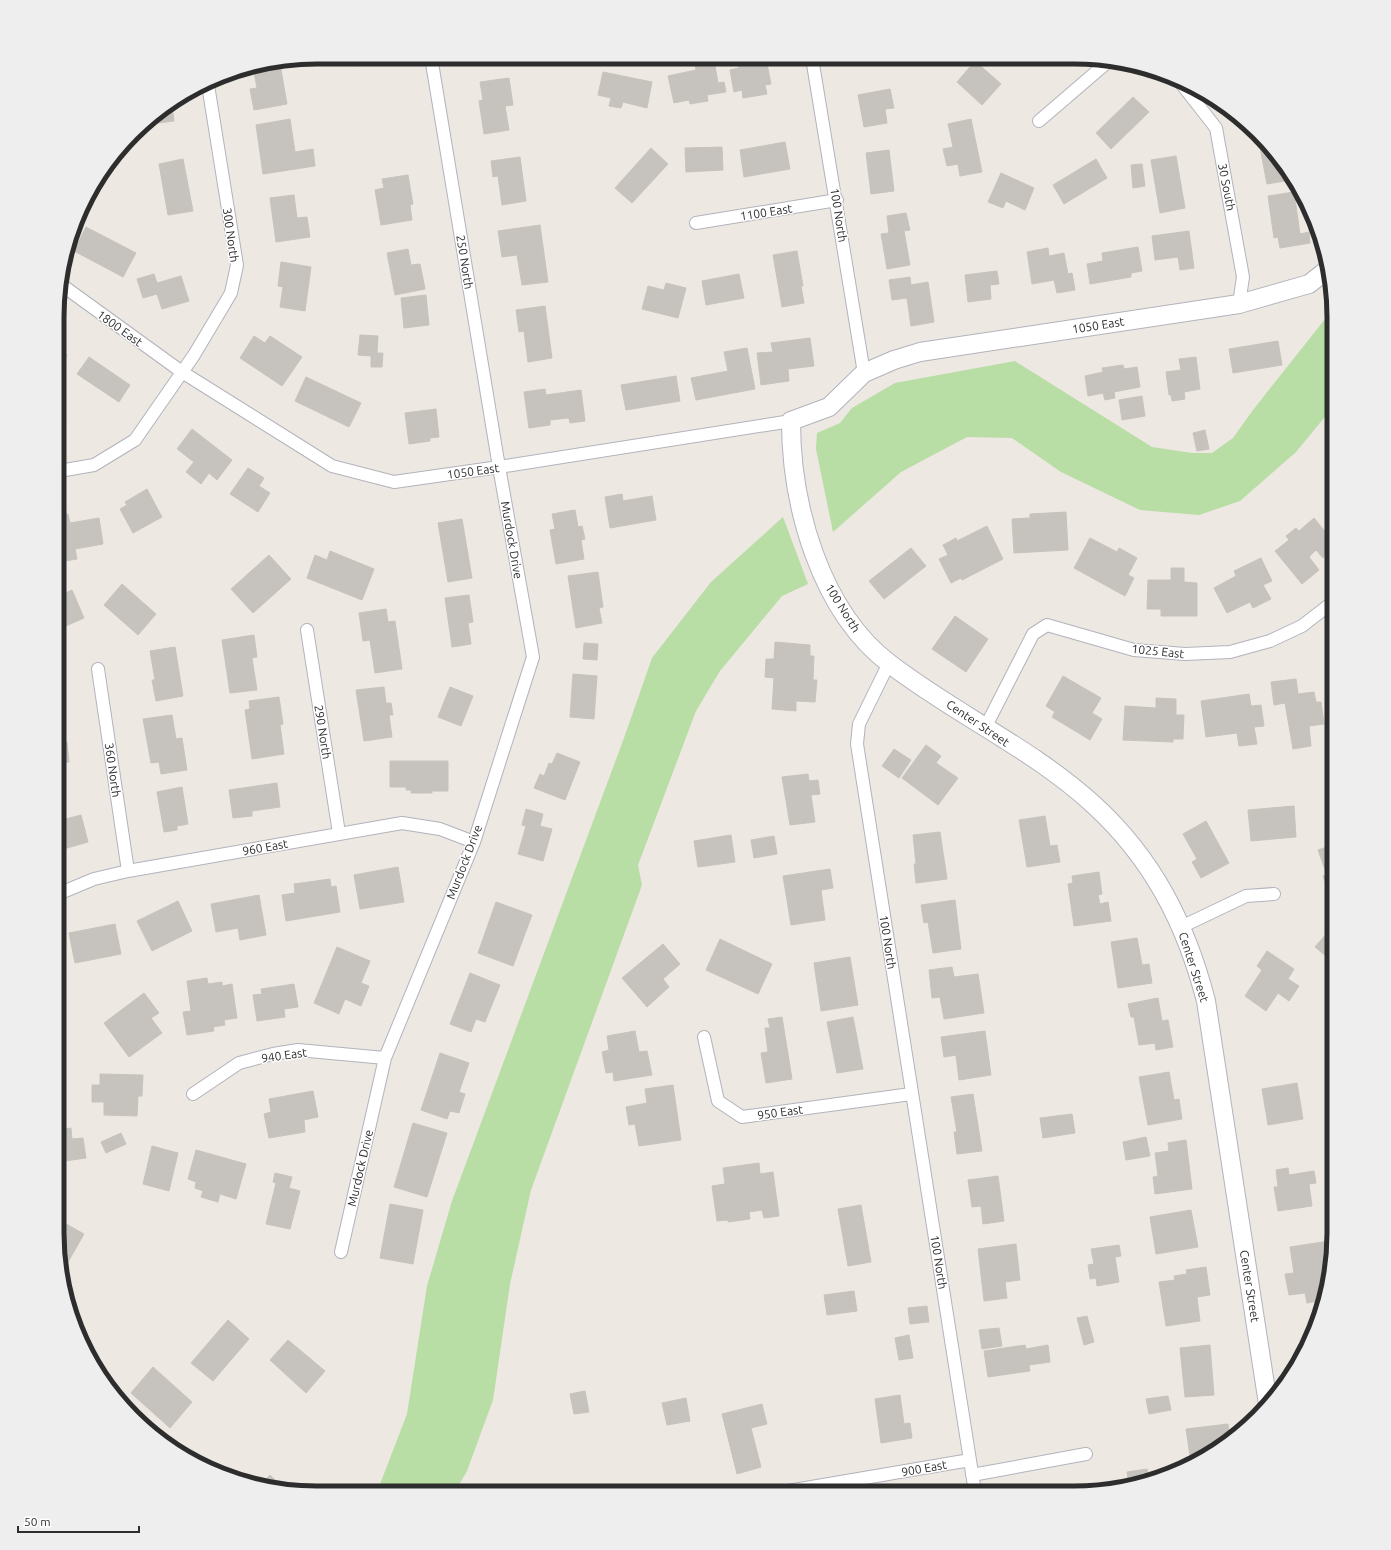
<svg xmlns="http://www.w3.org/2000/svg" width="1391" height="1550" font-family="Ubuntu,sans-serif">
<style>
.green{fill:#b8dda5}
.building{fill:#c6c2bd;stroke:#c8c4bb}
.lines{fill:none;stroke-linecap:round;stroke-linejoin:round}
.street-casing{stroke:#b2b3bc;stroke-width:14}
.secondary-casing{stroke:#b2b3bc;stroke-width:20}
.street{stroke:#fff;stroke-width:12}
.secondary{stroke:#fff;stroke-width:18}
.labels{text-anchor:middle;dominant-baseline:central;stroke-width:3;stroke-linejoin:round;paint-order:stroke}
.street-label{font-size:12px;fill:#2d2d2d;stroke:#fff}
.rim{fill:none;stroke:#2d2d2d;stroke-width:5}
</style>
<rect width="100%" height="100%" fill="#ede8e2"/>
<path class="green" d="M1333 309V407L1296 452 1240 501 1199 515 1140 510 1061 472 1012 438 967 437 901 472 833 532 816 449 817 433 840 423 852 408 895 383 1015 361 1152 447 1192 453H1212L1233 438 1253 410Z
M783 517 808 584 782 596 720 671 696 711 638 865 642 885 531 1190 510 1284 493 1400 467 1471 455 1492H377L407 1414 427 1286 452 1201 624 738 652 658 711 582Z
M1333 1068V1121L1325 1069Z"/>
<path class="building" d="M355 57H388V60L357 66Z
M470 57H487L470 60Z
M737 58H758V61L766 59 771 84 765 85 767 94 743 98 742 90 734 92 730 70 739 68Z
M714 60 718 83 724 82 726 92 707 95 708 101 690 104 689 100 674 103 668 76 696 70 695 63Z
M975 61 1001 84 982 105 957 82Z
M280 64 287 104 254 110 250 89 257 88 254 72 249 73 248 68Z
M603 72 652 82 647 108 623 102 621 108 609 106 611 98 598 95Z
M509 78 513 105 505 106 509 130 484 134 479 101 483 100 480 82Z
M890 89 894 108 885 109 887 123 864 127 858 95Z
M1133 97 1149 112 1111 149 1096 133Z
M172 106 174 121 143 125 146 121Z
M290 119 295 152 313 149 315 166 263 174 256 125Z
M971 119 982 172 960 176 958 164 947 166 943 149 953 147 948 124Z
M1262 139 1283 164 1285 181 1267 184 1259 142 1263 141Z
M785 142 790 169 744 177 740 150Z
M722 147 723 170 686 172 685 148Z
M651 148 668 164 632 203 615 188Z
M889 150 894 191 871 194 866 153Z
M1176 156 1185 208 1160 213 1151 160Z
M520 157 526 201 502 205 498 176 493 177 491 161Z
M183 159 193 211 168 215 159 164Z
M1096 159 1107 178 1064 204 1053 185Z
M1142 164 1145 186 1133 188 1131 165Z
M1001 173 1034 188 1025 210 1006 201 1003 208 988 202Z
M408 175 413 204 410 205 412 220 381 225 375 190 384 188 382 179Z
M1294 192 1300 234 1309 232 1310 243 1280 248 1278 237 1274 238 1268 196Z
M294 195 297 218 307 217 310 237 276 242 270 198Z
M906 213 910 230 904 231 910 265 887 269 881 234 889 233 887 216Z
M540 225 548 282 522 285 517 255 502 257 498 231Z
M86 227 136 253 123 277 74 251Z
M1189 231 1194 268 1180 270 1178 257 1155 260 1152 236Z
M1138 247 1142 271 1131 273V277L1090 284 1087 264 1103 261 1102 253Z
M1048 248 1049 256 1064 253 1068 274 1072 273 1075 290 1057 293 1054 280 1032 284 1027 252Z
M408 249 411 265 420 264 425 289 395 295 387 253Z
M797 251 803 286H801L804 303 782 307 773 255Z
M281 262 311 267 305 311 280 307 283 287 278 286Z
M997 271 999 284 990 285 991 299 968 302 965 275Z
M154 274 157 283 181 276 189 301 162 309 157 294 143 298 137 279Z
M739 274 744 298 706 305 702 281Z
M910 277 911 285 928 282 934 322 911 326 907 298 892 300 889 280Z
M666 283 686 288 678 318 642 309 648 286 664 290Z
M426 295 429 325 404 328 401 298Z
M545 306 552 358 528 362 524 331 519 332 516 310Z
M360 335 378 336 377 353H383L382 367H371V356L358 355Z
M254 336 265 343 270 336 302 357 282 386 240 358Z
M810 338 814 366 788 369 789 381 761 385 757 353 773 352 771 343Z
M1278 341 1282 365 1233 373 1229 349Z
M747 348 755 389 696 400 691 378 728 371 724 352Z
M59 350 67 355 59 366Z
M89 357 130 385 119 402 77 374Z
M1196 357 1200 389 1184 392 1185 399 1172 401 1171 395H1169L1166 372 1181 370 1179 359Z
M1123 365 1124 369 1137 367 1140 387 1114 392 1115 398 1105 400 1103 393 1088 396 1085 376 1103 372 1102 368Z
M676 376 680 401 626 410 621 385Z
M306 377 361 403 349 427 295 401Z
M545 389 546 395 581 390 585 421 570 423 569 418 550 420V425L529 428 524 392Z
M1142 396 1145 416 1122 420 1119 400Z
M436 409 439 437 430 438V441L409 444 405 413Z
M192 429 232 460 217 480 209 473 201 484 186 472 194 462 177 449Z
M1205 430 1209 449 1197 451 1193 433Z
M248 468 264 478 259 486 270 493 258 512 230 494Z
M147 489 162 517 133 533 120 509 127 505 125 502Z
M622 494 623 501 652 496 656 520 610 528 605 497Z
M1333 498V515L1325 508Z
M575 510 578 527 582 526 585 539 581 540 584 559 556 564 550 530 555 529 552 514Z
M1066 512 1068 550 1014 553 1012 519 1030 518V514Z
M68 514 70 523 99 518 103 544 75 549 77 559 65 561 63 550 59 551V516Z
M1314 518 1332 540 1330 542 1333 550 1323 558 1316 550 1309 557 1319 570 1302 584 1275 551 1289 540 1286 536 1296 528 1299 531Z
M462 519 472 578 448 582 438 523Z
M987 526 1003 559 962 580 961 578 951 583 939 559 948 555 943 545 956 538 957 541Z
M1090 538 1117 552 1119 548 1137 558 1128 575 1134 578 1125 596 1074 568Z
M911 548 926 566 884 599 869 581Z
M330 551 374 569 362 600 307 578 315 555 327 560Z
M269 555 291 579 253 613 231 589Z
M1261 558 1272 581 1263 585 1271 599 1253 608 1250 602 1227 613 1214 588 1236 576 1234 571Z
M1171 568H1184V582L1197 583V616H1161V609H1147L1148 580H1171Z
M598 572 603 607 599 608 602 623 576 628 568 576Z
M122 584 156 614 138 635 104 605Z
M72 590 84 618 59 629V596Z
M469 595 473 622 468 623 471 644 452 647 445 598Z
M386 609 388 622 395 621 402 669 375 673 370 640 363 641 359 613Z
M955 616 988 639 966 672 932 649Z
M254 635 257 657 252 658 257 690 230 693 222 640Z
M775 642 810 645V656H814L813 680H817L815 702 796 701V711L772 709 774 678 765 677 766 659H774Z
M584 643 598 644 597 660 583 659Z
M175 647 183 696 156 701 152 680H155L150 651Z
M573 674 597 676 594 719 570 717Z
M1063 676 1101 698 1092 713 1102 719 1090 740 1052 717 1055 712 1046 706Z
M1296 679 1298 694 1314 692 1316 702H1321L1324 724 1309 726 1311 746 1293 749 1285 703 1274 705 1271 682Z
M384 687 386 703H391L393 715H389L392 737 364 741 356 690Z
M450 687 473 696 461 726 438 717Z
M1249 694 1251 706 1261 705 1264 726 1254 727 1257 744 1239 746 1237 733 1206 737 1201 701Z
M279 697 283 724 280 725 284 754 252 759 245 710 250 709 249 701Z
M1156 698 1176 699V715H1184L1183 739H1173V742L1123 740 1125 706 1156 708Z
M172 715 176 739 182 738 187 770 161 774 159 762 151 763 143 719Z
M67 742 69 762 59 763 61 783H58V743Z
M926 745 941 756 936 763 958 778 938 805 902 778Z
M894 749 911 760 899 778 882 766Z
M557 753 580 762 565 800 534 788 540 774 544 776 549 763 552 764Z
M390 761H448V791H432V793H411V790H406V787H390Z
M808 774 809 781 818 780 820 794 811 795 815 822 790 825 782 777Z
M277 783 280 807 252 811V816L233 818 229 790Z
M182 787 188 824 177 826V830L164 832 157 792Z
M1294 806 1296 837 1251 841 1248 810Z
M526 809 543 814 540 826 552 829 543 861 518 854 526 826 522 825Z
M81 815 88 842 60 850 58 843V821Z
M1045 816 1050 846 1057 845 1060 862 1027 867 1019 820Z
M1206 821 1229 863 1201 878 1192 862 1197 859 1183 834Z
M940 832 947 879 916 883 914 864H916L913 835Z
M731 835 735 862 698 867 694 841Z
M774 836 777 854 754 858 751 840Z
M1333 845V892L1330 894 1323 876 1327 875 1318 850Z
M398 867 404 902 360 909 354 875Z
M830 869 833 888 821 890 825 920 791 925 783 876Z
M1099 872 1102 894 1098 895 1100 904 1108 902 1111 921 1074 926 1068 884 1073 883 1072 876Z
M330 879 331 887 336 886 340 912 286 921 282 895 295 893 294 884Z
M259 895 266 935 240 940 238 928 216 932 211 904Z
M955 900 961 949 933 953 928 922 924 923 921 905Z
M178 901 192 931 152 951 137 921Z
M496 902 532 915 513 966 478 953Z
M115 924 121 954 75 963 69 933Z
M1327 933 1333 937V962L1315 947Z
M1137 938 1142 965 1149 964 1152 983 1118 988 1111 942Z
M720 939 772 964 758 994 706 970Z
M663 944 680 964 663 979 669 987 647 1007 622 978Z
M337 947 370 961 361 983 369 986 361 1006 345 999 339 1014 314 1003Z
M1267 951 1294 969 1288 979 1299 986 1289 1001 1278 993 1266 1011 1245 996 1262 970 1257 966Z
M850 957 858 1005 821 1011 814 963Z
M952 967 954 977 978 974 984 1013 944 1019 940 997 932 998 929 970Z
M470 973 500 985 485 1022 476 1019 471 1032 450 1024Z
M207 978 208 984 222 982V986L232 984 237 1018 224 1020 225 1025 213 1027 214 1031 187 1035 183 1012 191 1011 187 981Z
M294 984 298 1007 284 1009 285 1017 257 1021 253 995 262 994 261 989Z
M144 993 159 1013 151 1018 162 1033 129 1057 104 1023Z
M1158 998 1162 1021 1168 1020 1173 1047 1156 1050 1155 1043 1139 1045 1134 1017H1131L1128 1004Z
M782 1017 792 1079 766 1083 761 1053 768 1052 765 1028H770L768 1019Z
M853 1017 863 1069 837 1073 827 1022Z
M635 1031 639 1052 647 1051 652 1075 614 1081 613 1072 606 1073 602 1052 609 1050 607 1036Z
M985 1031 991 1075 959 1080 956 1055 944 1057 941 1037Z
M440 1053 469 1063 459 1092 465 1094 459 1113 450 1111 447 1119 421 1110Z
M1169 1072 1174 1100 1179 1099 1182 1119 1148 1125 1139 1077Z
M100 1074 143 1075 142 1096H138L137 1116 104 1115V1102H92V1085H100Z
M1297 1083 1303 1119 1268 1125 1262 1089Z
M673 1085 681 1140 639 1146 635 1124 629 1125 626 1107 647 1103 645 1089Z
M313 1091 318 1117 304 1120 305 1132 269 1138 264 1114 271 1112 269 1099Z
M973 1094 982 1151 957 1154 954 1132H957L951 1097Z
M1072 1114 1075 1133 1043 1138 1040 1118Z
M413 1123 447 1133 427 1197 394 1187Z
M71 1128 72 1139 83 1138 86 1158 58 1162V1130Z
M121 1133 126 1144 106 1153 101 1142Z
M1146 1137 1150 1156 1126 1160 1123 1142Z
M1186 1140 1192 1189 1155 1194 1153 1177 1158 1176 1155 1153 1169 1151 1168 1143Z
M152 1146 178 1153 169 1191 143 1184Z
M196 1150 246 1164 236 1199 220 1194 218 1202 201 1197 203 1191 195 1188 196 1182 188 1179Z
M759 1163 760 1174 773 1172 779 1216 764 1218 762 1210 749 1212 750 1219 728 1222V1220L717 1221 712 1186 725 1184 723 1168Z
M1288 1168 1289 1175 1314 1171 1316 1183 1309 1184 1312 1206 1278 1211 1274 1187H1278L1276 1170Z
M275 1173 292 1177 289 1188 300 1191 290 1229 266 1224 276 1183 273 1182Z
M998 1176 1004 1221 983 1224 981 1206 972 1207 968 1180Z
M390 1204 423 1210 413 1264 380 1258Z
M861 1205 871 1262 848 1266 838 1209Z
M1191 1210 1198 1247 1156 1254 1150 1217Z
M61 1221 84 1234 68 1262 59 1257 58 1250V1228Z
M1329 1241 1331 1252H1333L1325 1300 1307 1303 1305 1293 1289 1295 1285 1274 1294 1273 1290 1247Z
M1016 1244 1020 1280 1005 1282 1007 1298 984 1301 978 1249Z
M1119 1245 1121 1256 1115 1257 1119 1282 1097 1286 1096 1278 1090 1279 1088 1265 1094 1264 1091 1249Z
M1206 1267 1210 1295 1197 1297 1200 1321 1166 1326 1159 1282 1175 1280 1174 1276 1187 1274 1186 1270Z
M854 1291 857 1311 827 1315 824 1295Z
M927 1306 929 1322 910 1324 908 1308Z
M1087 1316 1094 1342 1084 1345 1077 1318Z
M228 1320 249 1339 213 1381 191 1363Z
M999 1328 1002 1346 982 1349 979 1330Z
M909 1335 913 1358 899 1360 895 1338Z
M1311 1336 1306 1347 1304 1337Z
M288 1340 325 1371 306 1393 270 1360Z
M1025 1345 1026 1349 1048 1345 1050 1362 1029 1365 1030 1371 988 1377 984 1351Z
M1210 1345 1214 1395 1185 1397 1180 1348Z
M153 1367 192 1402 170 1428 131 1393Z
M585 1391 589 1412 574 1414 570 1394Z
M900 1395 904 1424 910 1423 912 1438 881 1443 875 1399Z
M1168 1396 1171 1410 1149 1414 1146 1399Z
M686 1398 690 1421 667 1425 662 1403Z
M762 1404 767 1424 751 1428 761 1467 737 1474 722 1414Z
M1228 1424 1230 1440 1227 1443 1214 1444V1451L1191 1463 1186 1429Z
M1147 1469 1149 1481 1129 1485 1127 1472Z
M270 1475 285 1490 260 1486Z"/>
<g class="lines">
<g class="street-casing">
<path id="street" d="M812 58 864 373
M1180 82 1216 128 1243 277 1239 304
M1039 121 1110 60
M696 223 837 200
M59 283 182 372 332 466 394 482 499 467 791 421
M59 471 94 465 135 440 194 355 231 293 237 265 208 85
M307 630 339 833
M889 663 859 724 857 744 975 1492
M98 669 128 871
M985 728 1033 634 1047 625 1134 650 1185 654 1230 652 1270 641 1302 626 1333 602
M58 894 94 879 128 871 402 823 440 829 474 842
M1181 927 1246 896 1274 894
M704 1037 718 1101 742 1117 911 1094
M193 1094 239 1063 273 1054 298 1050 385 1058
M341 1252 385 1058 474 842 533 657 499 467 431 57
M972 1475 1086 1454
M782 1492 970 1460"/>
</g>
<g class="secondary-casing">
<path id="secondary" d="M1268 1404 1206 1001C1186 924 1153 859 1094 805 1033 749 955 714 890 664 820 611 791 505 791 421L829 407 864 373 894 360 920 352 1239 304 1309 284 1327 270"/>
</g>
<use href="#street" class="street"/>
<use href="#secondary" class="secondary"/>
</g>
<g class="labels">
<g class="street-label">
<text transform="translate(1227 187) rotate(79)">30 South</text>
<text transform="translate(766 212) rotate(-9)">1100 East</text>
<text transform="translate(839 215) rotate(81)">100 North</text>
<text transform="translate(231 235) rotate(82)">300 North</text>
<text transform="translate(465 262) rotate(81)">250 North</text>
<text transform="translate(1098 325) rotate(-9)">1050 East</text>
<text transform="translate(120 328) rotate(36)">1800 East</text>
<text transform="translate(473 471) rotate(-8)">1050 East</text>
<text transform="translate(512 540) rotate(80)">Murdock Drive</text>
<text transform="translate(843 608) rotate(58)">100 North</text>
<text transform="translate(1158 651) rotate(6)">1025 East</text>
<text transform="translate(978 723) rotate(34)">Center Street</text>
<text transform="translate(323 732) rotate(81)">290 North</text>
<text transform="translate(113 770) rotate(82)">360 North</text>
<text transform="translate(265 847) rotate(-10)">960 East</text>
<text transform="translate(464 862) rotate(-69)">Murdock Drive</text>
<text transform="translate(888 942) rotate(81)">100 North</text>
<text transform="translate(1194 967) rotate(72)">Center Street</text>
<text transform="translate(284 1055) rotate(-8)">940 East</text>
<text transform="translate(780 1112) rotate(-8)">950 East</text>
<text transform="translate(360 1168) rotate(-77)">Murdock Drive</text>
<text transform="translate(939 1262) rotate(81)">100 North</text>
<text transform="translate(1250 1286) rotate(81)">Center Street</text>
<text transform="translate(924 1468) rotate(-10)">900 East</text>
</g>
</g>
<path d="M0 0H1391V1550H0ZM317 64H1074A253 253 0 0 1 1327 317V1233A253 253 0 0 1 1074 1486H317A253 253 0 0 1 64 1233V317A253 253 0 0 1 317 64Z" fill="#eee" fill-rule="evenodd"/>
<path class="rim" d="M317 64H1074A253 253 0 0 1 1327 317V1233A253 253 0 0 1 1074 1486H317A253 253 0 0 1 64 1233V317A253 253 0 0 1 317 64Z"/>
<path d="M18 1526v6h121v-6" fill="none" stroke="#2d2d2d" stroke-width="2"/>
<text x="24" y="1526" font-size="12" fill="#2d2d2d" stroke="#ffffff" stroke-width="3" paint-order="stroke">50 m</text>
</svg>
